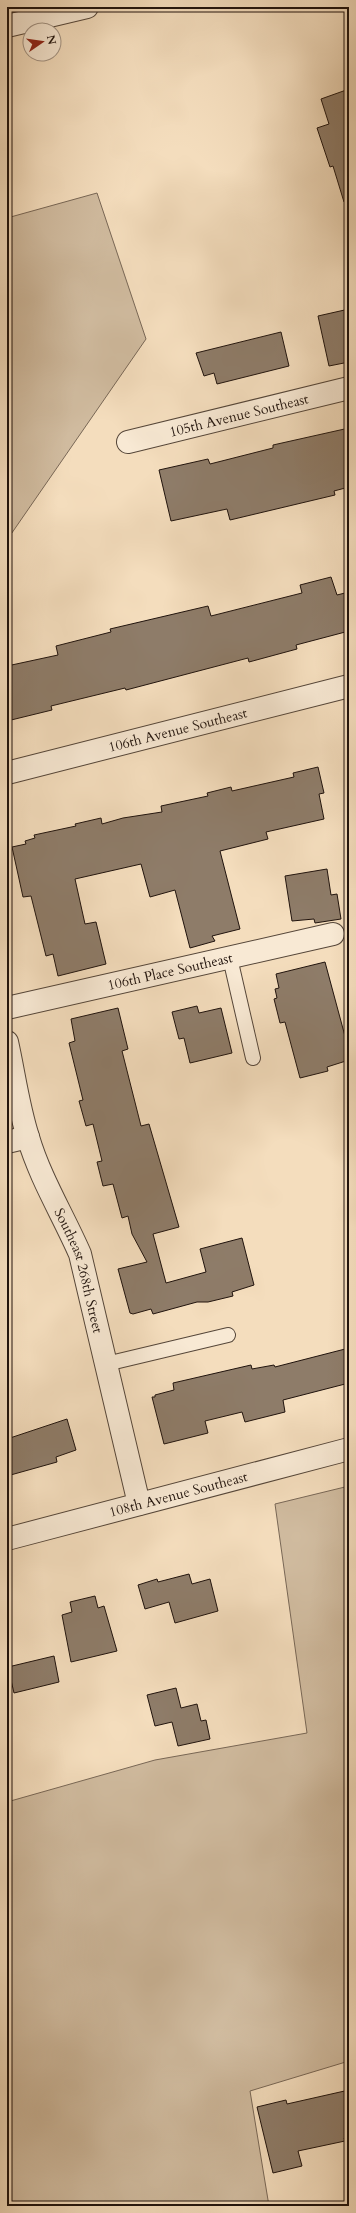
<svg xmlns="http://www.w3.org/2000/svg" width="356" height="2213" font-family="Cardo,serif">
<style>
.green{fill:#d0bb9f;stroke:#786756}
.building{fill:#8e7c69;stroke:#20130d}
.lines{fill:none;stroke-linecap:round;stroke-linejoin:round}
.service-casing{stroke:#554639;stroke-width:16}
.minor-casing{stroke:#554639;stroke-width:24}
.tertiary-casing{stroke:#554639;stroke-width:24}
.service{stroke:#f8e9d4;stroke-width:14}
.minor{stroke:#f8e9d4;stroke-width:22}
.tertiary{stroke:#f8e9d4;stroke-width:22}
.labels{text-anchor:middle;dominant-baseline:central;stroke-width:3;stroke-linejoin:round;paint-order:stroke}
.street-label{font-size:14px;fill:#20130d;stroke:#f8e9d4}
</style>
<rect width="100%" height="100%" fill="#f4ddbd"/>
<filter id="stains"><feTurbulence type="fractalNoise" baseFrequency=".005" numOctaves="4"/><feColorMatrix values="0 0 0 0 .2 0 0 0 0 .09 0 0 0 0 .02 0 0 0 .5 -.17"/></filter>
<radialGradient id="worn" r=".72"><stop offset=".6" stop-color="#630" stop-opacity="0"/><stop offset="1" stop-color="#630" stop-opacity=".3"/></radialGradient>
<path class="green" d="M97 193 146 339 7 540V218Z
M349 1486V2061L250 2091 269 2206H7V1802L155 1760 307 1733 275 1504Z"/>
<path class="building" d="M349 89V201L344 202 333 166 330 167 317 128 329 124 321 99Z
M349 309V362L329 366 318 316Z
M281 332 289 366 217 384 214 373 204 376 196 353Z
M349 428V487L334 491 335 495 230 520 227 509 171 521 159 470 208 459 210 464 273 448V445Z
M331 577 337 595 349 592V631L296 645 297 649 249 662 248 658 126 690 125 688 51 706 52 710 7 721V666L58 655 56 646 111 632 110 629 208 606 211 616 302 593 300 585Z
M318 767 324 793 319 794 324 819 266 832 268 839 220 851 240 929 212 936 215 941 190 948 175 890 150 897 141 864 75 879 85 924 96 922 106 964 58 976 53 954 46 956 31 896 23 897 12 847 26 844 25 841 35 838 34 835 76 826 75 824 101 818 102 824 123 818 162 812 161 806 208 796 207 793 231 787 232 791 294 777 293 773Z
M327 869 331 895 337 894 341 919 315 923 314 919 292 921 285 876Z
M325 962 349 1051V1060L327 1067 328 1071 300 1078 285 1022 280 1023 274 999 277 998 275 989 279 988 276 974Z
M197 1006 199 1013 221 1008 232 1053 190 1063 184 1038 179 1039 172 1012Z
M118 1008 128 1049 122 1051 141 1126 149 1124 179 1227 153 1234 166 1283 206 1272 200 1249 242 1238 254 1285 232 1292 233 1296 208 1302H197L153 1314 151 1309 133 1314 130 1313 118 1269 147 1262 132 1234 128 1216 122 1218 113 1184 103 1186 97 1162 102 1161 93 1124 86 1126 79 1101 83 1100 69 1043 75 1041 71 1019Z
M349 1348V1383L283 1400 285 1412 245 1422 242 1412 205 1421 208 1433 164 1444 152 1397H155V1395L174 1390 173 1383 251 1365 252 1369 274 1365 275 1367Z
M67 1419 76 1450 56 1457 57 1462 7 1476V1439Z
M189 1574 192 1584 210 1579 218 1611 175 1623 169 1602 145 1609 138 1585 157 1579 158 1582Z
M95 1596 98 1608 104 1606 117 1651 71 1662 62 1615 72 1612 70 1602Z
M54 1656 59 1682 14 1693 8 1667Z
M176 1688 181 1708 197 1704 201 1721 206 1720 210 1739 178 1746 172 1722 155 1726 147 1695Z
M349 2090V2137L344 2138 345 2141 298 2151 302 2166 273 2173 257 2107 286 2100 287 2104Z"/>
<g class="lines">
<g class="service-casing">
<path id="service" d="M230 958 253 1058
M106 1364 228 1335"/>
</g>
<g class="minor-casing">
<g id="minor">
<path d="M7 26 87 7"/>
<path id="s1" d="M128 442 349 388"/>
<path id="s2" d="M7 773 349 686"/>
<path id="s3" d="M7 1008 333 934"/>
<path id="s4" d="M7 1042C14 1073 18 1106 28 1137 40 1178 63 1215 80 1254L139 1504"/>
<path d="M7 1142 28 1137"/>
</g>
</g>
<g class="tertiary-casing">
<g id="tertiary">
<path id="s5" d="M7 1539 349 1449"/>
</g>
</g>
<use href="#service" class="service"/>
<use href="#minor" class="minor"/>
<use href="#tertiary" class="tertiary"/>
</g>
<g class="labels">
<g class="street-label">
<text stroke="none"><textPath href="#s1" startOffset="114">105th Avenue Southeast</textPath></text>
<text stroke="none"><textPath href="#s2" startOffset="176">106th Avenue Southeast</textPath></text>
<text stroke="none"><textPath href="#s3" startOffset="167">106th Place Southeast</textPath></text>
<text stroke="none"><textPath href="#s4" startOffset="241">Southeast 268th Street</textPath></text>
<text stroke="none"><textPath href="#s5" startOffset="177">108th Avenue Southeast</textPath></text>
</g>
</g>
<rect width="356" height="2213" fill="none" stroke="#f4ddbd" stroke-width="24"/>
<rect x="8" y="8" width="340" height="2197" fill="none" stroke="#20130d" stroke-width="2"/>
<rect x="12" y="12" width="332" height="2189" fill="none" stroke="#20130d"/>
<g transform="translate(42 42) rotate(77)"><circle r="19" fill="#f8e9d4" stroke="#a29384"/>
<path d="M0-3L7 15L0 10L-7 15Z" fill="#8f2418"/>
<text y="-6" font-size="11" font-weight="bold" text-anchor="middle" fill="#20130d">N</text>
</g>
<rect width="100%" height="100%" filter="url(#stains)"/>
<rect width="100%" height="100%" fill="url(#worn)"/>
</svg>
